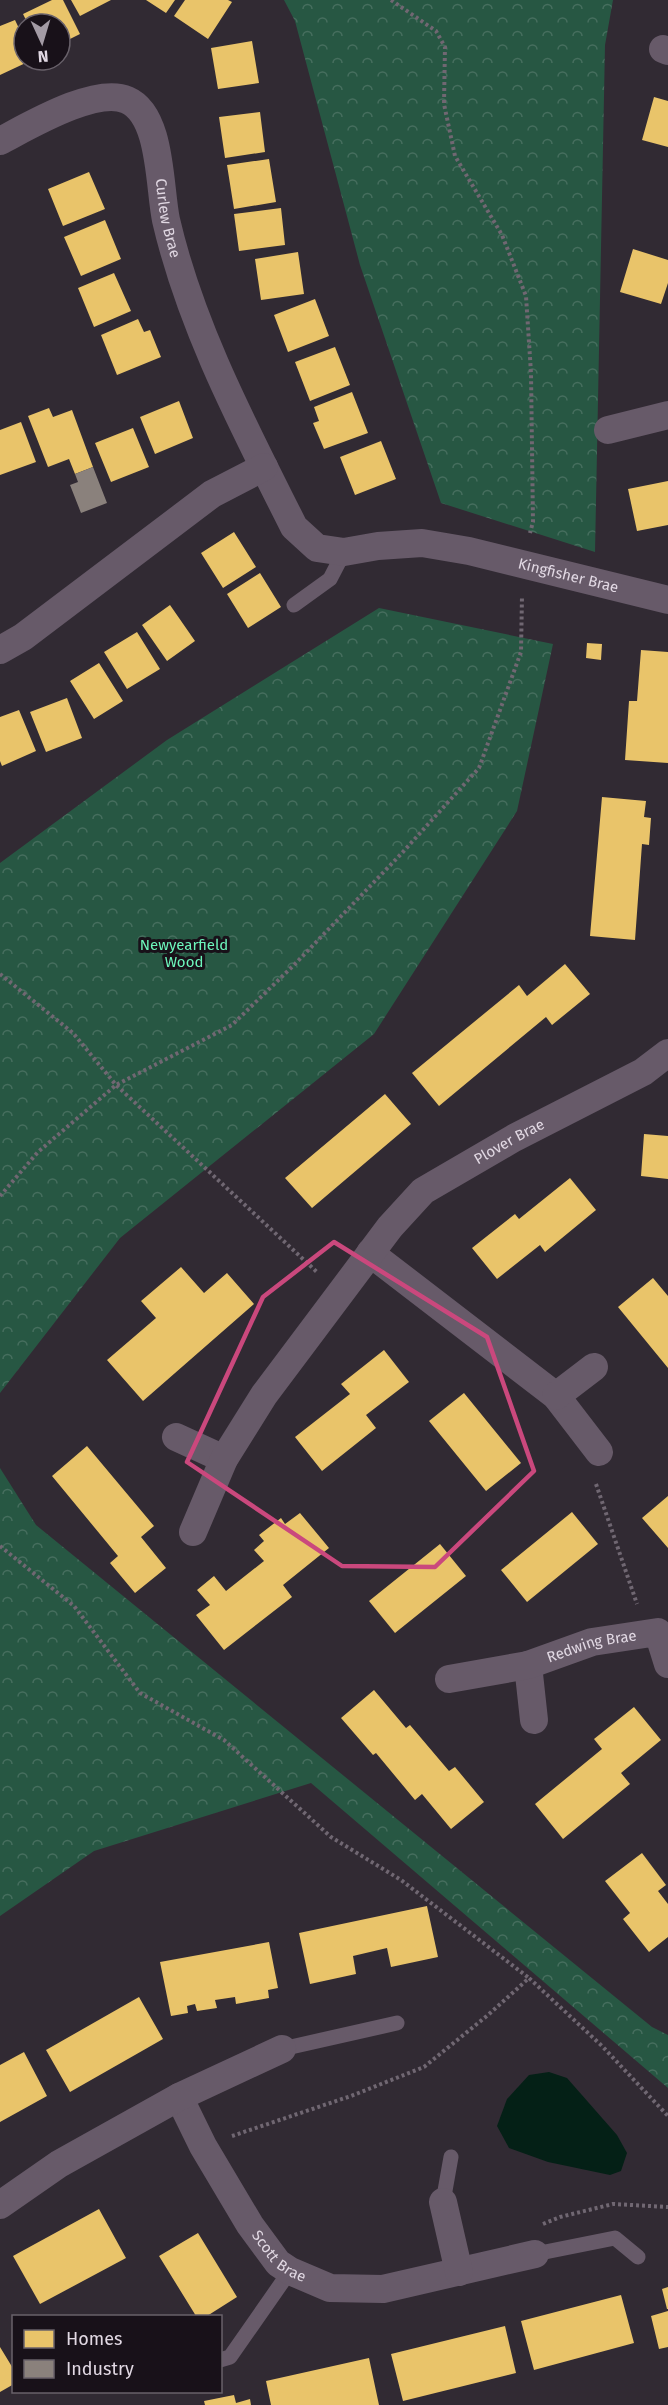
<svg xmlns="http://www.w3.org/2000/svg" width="668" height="2405" font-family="'Fira Sans',sans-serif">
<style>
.forest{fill:url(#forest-crowns)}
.water{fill:#042016}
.homes{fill:#e9c46a}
.industry{fill:#8a817c}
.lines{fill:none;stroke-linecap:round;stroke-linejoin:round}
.path{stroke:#706772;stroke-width:4;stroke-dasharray:3 3;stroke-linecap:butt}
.lane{stroke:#675a69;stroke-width:15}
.street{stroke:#675a69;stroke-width:28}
.marked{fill:none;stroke:#ca487d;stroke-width:4.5;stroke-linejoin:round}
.labels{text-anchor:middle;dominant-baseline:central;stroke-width:6;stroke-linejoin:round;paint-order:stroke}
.street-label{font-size:15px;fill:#e1d8e3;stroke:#181119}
.park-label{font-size:15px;fill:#6df6bc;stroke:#181119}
</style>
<defs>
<pattern id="forest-crowns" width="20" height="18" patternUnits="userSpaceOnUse" patternTransform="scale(1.5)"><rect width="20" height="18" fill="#275743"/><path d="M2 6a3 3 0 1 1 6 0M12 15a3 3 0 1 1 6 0" fill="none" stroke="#466e5e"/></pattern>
</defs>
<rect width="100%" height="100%" fill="#312a33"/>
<path class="forest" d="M284 0H613L605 45 595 552 441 503 360 265 295 21Z
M379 608 553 644 517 811 374 1034 120 1238 0 1393V863L167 740Z
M0 1468 36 1525 652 2027 668 2035V2088L311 1783 94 1851 0 1916Z"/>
<path class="water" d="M549 2072 567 2078 617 2135 627 2153 621 2171 610 2175 548 2162 509 2148 497 2126 507 2099 529 2075Z"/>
<path class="homes" d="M52 0H63L80 34 60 44V24H28L23 14Z
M71 0H111L80 16Z
M146 0H175L166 13Z
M185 0H228L232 2 208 39 174 16Z
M15 20 24 39V60H32L0 75V26Z
M252 41 259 83 218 89 211 48Z
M654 97 668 101V147L642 140Z
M260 112 265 152 225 158 219 117Z
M269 159 276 202 234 209 227 165Z
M89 172 105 209 63 226 48 189Z
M281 208 285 245 239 251 234 214Z
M105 220 121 259 81 276 64 237Z
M633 249 668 260V283L661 304 620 292Z
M298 252 304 294 261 300 255 259Z
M114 273 131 311 94 327 78 288Z
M315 299 329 336 288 352 274 315Z
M138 319 144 332 150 330 161 357 117 375 101 335Z
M335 347 350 385 310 401 295 362Z
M352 392 368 433 324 449 313 423 319 421 314 407Z
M179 401 193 438 155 454 140 417Z
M49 408 53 417 72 410 93 467 75 474 69 459 48 467 28 416Z
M21 422 36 462 0 475V430Z
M133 428 149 467 111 482 95 443Z
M381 441 396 479 355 495 340 457Z
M668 481V525L637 531 628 489Z
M234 532 256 567 223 588 201 553Z
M260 573 281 607 248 628 227 594Z
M170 605 195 641 167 661 142 625Z
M137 632 160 669 127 689 104 652Z
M587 643 602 644 601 660 586 658Z
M641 650 668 652V763L625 760 629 701H637Z
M99 663 123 701 94 719 70 681Z
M67 698 82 738 46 752 30 712Z
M19 710 36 751 2 766 0 761V717Z
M602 797 646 801 644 817 651 818 649 845 642 844 635 940 590 936Z
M565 964 590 994 552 1025 546 1017 439 1106 412 1073 519 985 527 996Z
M385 1094 411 1124 312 1208 285 1178Z
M644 1134 668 1136V1179L641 1176Z
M570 1178 596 1210 545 1252 540 1245 497 1279 472 1248 515 1214 519 1219Z
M181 1267 204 1293 227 1273 254 1304 143 1401 107 1360 156 1318 141 1301Z
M653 1278 668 1296V1368L618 1307Z
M384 1350 409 1382 366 1415 376 1428 322 1471 295 1437 350 1394 341 1384Z
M464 1393 521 1463 486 1491 429 1421Z
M87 1446 154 1526 141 1537 166 1568 135 1593 110 1563 118 1556 52 1476Z
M668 1496V1548L642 1518Z
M572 1512 598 1544 527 1602 501 1570Z
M300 1513 329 1548 283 1585 292 1597 224 1650 196 1615 210 1605 197 1590 214 1576 226 1591 264 1561 254 1550 264 1541 259 1535 281 1518 285 1524Z
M440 1544 466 1576 395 1633 369 1601Z
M374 1690 406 1728 410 1725 449 1771 455 1767 484 1802 451 1829 422 1794 415 1800 376 1753 373 1755 341 1718Z
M634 1707 661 1740 621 1773 630 1784 563 1839 535 1804 602 1749 594 1739Z
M642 1853 666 1885 658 1891 668 1904V1937L649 1952 623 1919 630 1913 605 1881Z
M427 1906 438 1957 391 1967 387 1948 353 1956 356 1974 310 1984 299 1933Z
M269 1942 278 1988 268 1990 269 1998 236 2004 235 1997 215 2000 217 2008 197 2011 195 2004 187 2006 188 2013 171 2016 160 1962Z
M139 1997 163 2039 70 2092 46 2050Z
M24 2052 47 2096 0 2122V2065Z
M99 2209 126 2258 40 2304 13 2256Z
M198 2233 237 2297 207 2316H196L159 2256Z
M668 2287V2309H667L662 2289Z
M621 2295 634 2343 534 2370 521 2321Z
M668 2311V2347L659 2349 651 2316Z
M505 2326 516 2373 403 2401 391 2354Z
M0 2347 14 2370V2384L0 2392Z
M369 2358 379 2405H271L266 2381Z
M234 2395 236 2403 250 2399 251 2405H205L204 2401Z"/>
<path class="industry" d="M93 467 107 503 81 513 70 485 78 482 75 474Z"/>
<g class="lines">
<path class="path" d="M391 0 436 31 445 47 444 104 455 156 502 235 526 296 531 373 533 522 530 533
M0 974 73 1033 116 1085 318 1273
M0 1196 38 1152 116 1085 232 1025 295 964 402 853 479 768 521 652 522 596
M596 1484 637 1604
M0 1546 74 1606 140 1693 224 1740 331 1837 401 1880 529 1978
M232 2136 351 2096 424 2067 488 2015 529 1978 602 2046 668 2116
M543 2224 560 2217 613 2204 668 2207"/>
<path class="lane" d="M294 605 330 579 344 552
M282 2049 397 2023
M443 2202 451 2157
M535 2254 615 2238 638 2257
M220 2360 230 2357 290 2271"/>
<g class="street">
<path d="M663 49 668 51"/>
<path id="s1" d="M0 141C29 126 96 86 127 100 162 115 159 187 166 220 191 328 245 429 294 527L317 548 344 552 378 546 422 543 469 551 668 600"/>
<path d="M608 430 668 415"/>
<path d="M0 650 23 637 212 494 264 467"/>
<path d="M370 1253 556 1396 599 1452"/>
<path d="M556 1396 594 1367"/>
<path d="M176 1437 224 1459"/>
<path id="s2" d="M193 1532 224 1459 264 1395 390 1227 423 1191 514 1138 643 1072 668 1053"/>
<path d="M528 1665 534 1720"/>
<path id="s3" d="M449 1679 528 1665 592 1642 658 1632 668 1664"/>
<path id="s4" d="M179 2097 203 2146 250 2225 278 2263 290 2271 330 2288 383 2289 535 2254"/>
<path d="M443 2202 459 2272"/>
<path d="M0 2205 59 2164 179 2097 282 2049"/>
</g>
</g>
<path class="marked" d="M334 1242 487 1337 534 1471 435 1567 342 1566 187 1462 263 1297Z"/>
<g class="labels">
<g class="street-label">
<text stroke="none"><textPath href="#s1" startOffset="266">Curlew Brae</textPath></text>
<text stroke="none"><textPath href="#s1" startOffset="888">Kingfisher Brae</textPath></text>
<text stroke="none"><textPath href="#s2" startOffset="513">Plover Brae</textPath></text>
<text stroke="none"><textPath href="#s3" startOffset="147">Redwing Brae</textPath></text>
<text stroke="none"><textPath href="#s4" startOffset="190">Scott Brae</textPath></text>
</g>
<g class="park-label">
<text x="184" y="945">Newyearfield<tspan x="184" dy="17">Wood</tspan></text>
</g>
</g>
<rect x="12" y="2315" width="210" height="78" fill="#181119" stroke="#68616a" stroke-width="1.5"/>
<rect x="24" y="2330" width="30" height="18" fill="#e9c46a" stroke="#68616a" stroke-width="1.5"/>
<text x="66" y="2345" font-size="18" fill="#e1d8e3">Homes</text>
<rect x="24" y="2360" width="30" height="18" fill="#8a817c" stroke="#68616a" stroke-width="1.5"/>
<text x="66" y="2375" font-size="18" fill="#e1d8e3">Industry</text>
<g transform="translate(42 42) rotate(176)"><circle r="28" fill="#181119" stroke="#68616a" stroke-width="1.5"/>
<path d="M0-4.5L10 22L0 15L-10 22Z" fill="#a39ba5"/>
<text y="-9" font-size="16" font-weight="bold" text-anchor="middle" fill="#e1d8e3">N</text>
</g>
</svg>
